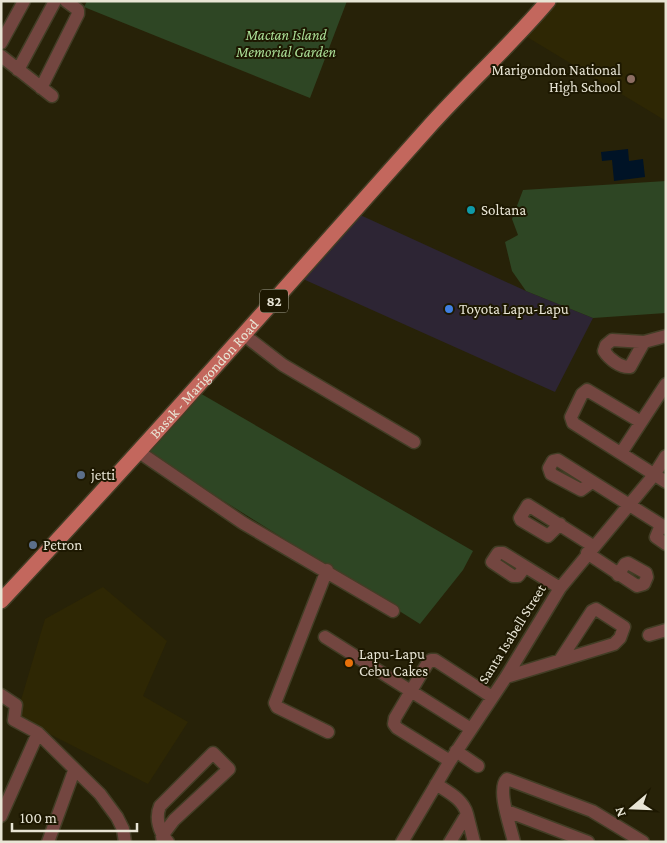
<svg xmlns="http://www.w3.org/2000/svg" width="667" height="843" font-family="'Crimson Pro',serif">
<style>
.commercial{fill:#2d2534}
.built{fill:#2e2704}
.green{fill:#2e4624}
.water{fill:#001326}
.lines{fill:none;stroke-linecap:round;stroke-linejoin:round}
.minor-casing{stroke:#423d25;stroke-width:15}
.major-casing{stroke:#423d25;stroke-width:18}
.minor{stroke:#734640;stroke-width:12}
.major{stroke:#c3675d;stroke-width:15}
.education-dot{fill:#8d6e63;stroke:#1d1801;stroke-width:2}
.culture-dot{fill:#0f9aa8;stroke:#1d1801;stroke-width:2}
.shop-dot{fill:#3f7fe0;stroke:#1d1801;stroke-width:2}
.service-dot{fill:#5c6f8a;stroke:#1d1801;stroke-width:2}
.food-dot{fill:#e8710a;stroke:#1d1801;stroke-width:2}
.labels{text-anchor:middle;dominant-baseline:central;stroke-width:4;stroke-linejoin:round;paint-order:stroke}
.shield{fill:#1d1801;stroke:#aba895;stroke-width:1}
.shield-label{font-size:14px;font-weight:bold;fill:#e8e5d5}
.park-label{font-size:15px;font-style:italic;fill:#abdf97;stroke:#1d1801}
.poi-label{font-size:15px;fill:#e8e5d5;stroke:#1d1801;text-anchor:start}
.street-label{font-size:15px;fill:#e8e5d5;stroke:#1d1801}
</style>
<rect width="100%" height="100%" fill="#272208"/>
<path class="commercial" d="M358 214 526 291 593 318 555 392 303 279Z"/>
<path class="built" d="M559 1H666V121L527 37Z
M103 587 167 641 143 696 188 722 148 784 16 717 45 619Z"/>
<path class="green" d="M87 1H347L310 98 84 7Z
M666 181V313L593 318 526 291 512 271 505 242 518 235 512 219 523 190Z
M198 392 473 551 463 570 420 624 147 453Z"/>
<path class="water" d="M628 149 629 161 643 159 645 177 614 181 612 160 602 161 601 152Z"/>
<g class="lines">
<g class="minor-casing">
<path id="minor" d="M1 43 24 1
M1 56 52 96
M18 70 55 1
M41 88 78 14V10L66 1
M244 335 283 365 414 442
M644 342 630 367C621 368 609 359 604 351L606 345 612 340 644 342 666 336
M641 422 587 390 582 394 571 417 573 423 666 482
M139 452 243 523 393 611
M621 453 666 384
M592 482 581 490 551 474 549 468 553 461 558 460 666 528
M560 524 548 536 521 520 520 518 528 505 593 546
M661 525 656 537 666 544
M587 553 637 586 644 584 647 577 646 573 628 563 625 564 618 575
M525 567 518 576H513L492 562 498 553H503L560 588
M327 570 275 703 277 707 328 732
M649 635 666 630
M325 637 471 729
M506 677 614 644 620 638 624 627 596 609 592 611 560 660
M1 695 16 705 14 720 38 733 100 794 117 817 123 829 125 842
M456 751 478 766
M450 761 397 728 394 724 395 718 427 664 431 660H435L492 697
M436 784C448 792 463 799 467 814
M507 811 588 842
M1 816 38 733
M48 842 74 771
M163 842 162 836 174 820 229 769 213 753 160 806C155 818 159 832 168 842
M402 842 450 761 506 677 560 588 654 475 666 456
M450 842 467 814 474 842
M514 842C511 828 496 789 507 779L592 811 643 842"/>
</g>
<g class="major-casing">
<g id="major">
<path id="s1" d="M1 601C146 446 286 287 427 129 466 85 510 46 548 1"/>
</g>
</g>
<use href="#minor" class="minor"/>
<use href="#major" class="major"/>
</g>
<circle class="education-dot" cx="631" cy="79" r="5"/>
<circle class="culture-dot" cx="471" cy="210" r="5"/>
<circle class="shop-dot" cx="449" cy="309" r="5"/>
<g class="service-dot">
<circle cx="81" cy="475" r="5"/>
<circle cx="33" cy="545" r="5"/>
</g>
<circle class="food-dot" cx="349" cy="663" r="5"/>
<g class="labels">
<rect class="shield" x="260" y="289.5" width="28" height="23" rx="4"/>
<g class="shield-label">
<text x="274" y="301">82</text>
</g>
<g class="park-label">
<text x="286" y="35">Mactan Island<tspan x="286" dy="17">Memorial Garden</tspan></text>
</g>
<g class="poi-label">
<text x="621" y="70" text-anchor="end">Marigondon National<tspan x="621" dy="17">High School</tspan></text>
<text x="481" y="210">Soltana</text>
<text x="459" y="309">Toyota Lapu-Lapu</text>
<text x="91" y="475">jetti</text>
<text x="43" y="545">Petron</text>
<text x="359" y="654">Lapu-Lapu<tspan x="359" dy="17">Cebu Cakes</tspan></text>
</g>
<g class="street-label">
<text stroke="none"><textPath href="#s1" startOffset="301">Basak - Marigondon Road</textPath></text>
<text transform="translate(512 634) rotate(-58)">Santa Isabell Street</text>
</g>
</g>
<rect width="667" height="843" fill="none" stroke="#e8e5d5" stroke-width="5"/>
<g transform="translate(632 808) rotate(251)" stroke="#1d1801" stroke-width="4" paint-order="stroke">
<path d="M0-4L9 19L0 12L-9 19Z" fill="#e8e5d5"/>
<text y="-8" font-size="14" font-weight="bold" text-anchor="middle" fill="#e8e5d5">N</text>
</g>
<path d="M12 823v8h125v-8" fill="none" stroke="#e8e5d5" stroke-width="2.5"/>
<text x="20" y="823" font-size="15" fill="#e8e5d5" stroke="#1d1801" stroke-width="4" paint-order="stroke">100 m</text>
</svg>
